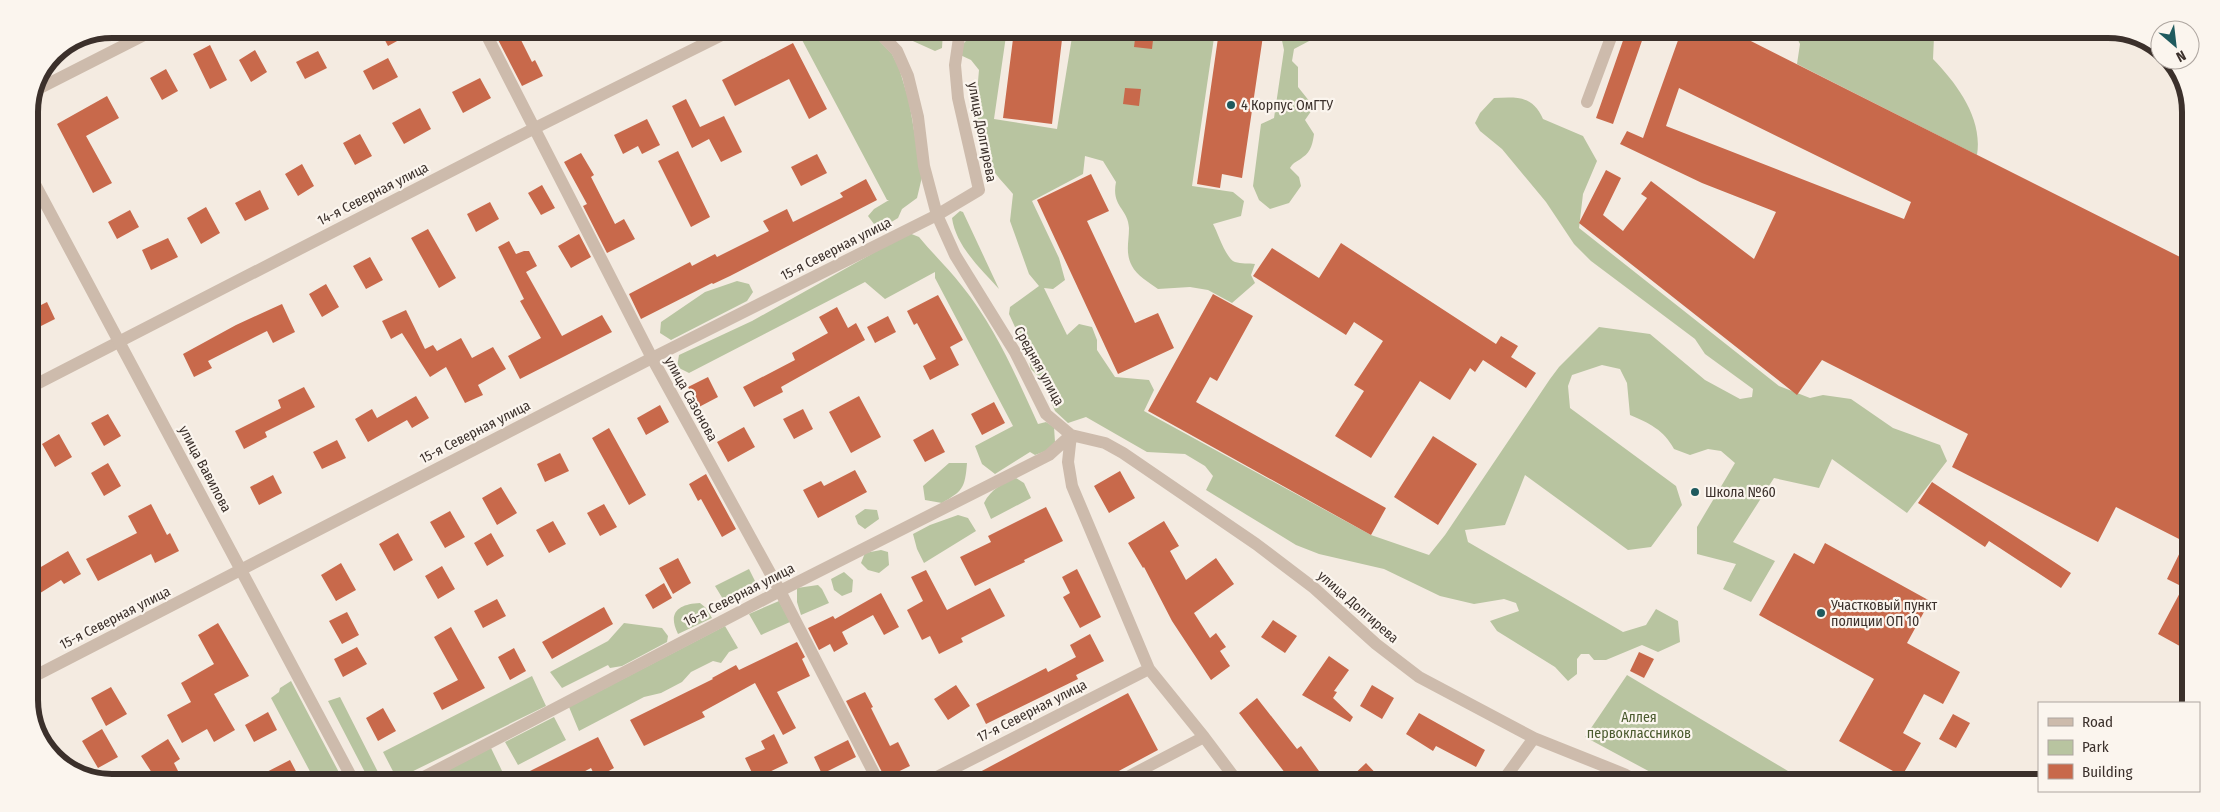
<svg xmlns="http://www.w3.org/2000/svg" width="2220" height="812" font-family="'Fira Sans Condensed',sans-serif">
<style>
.green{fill:#b8c4a0}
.building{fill:#c8694b;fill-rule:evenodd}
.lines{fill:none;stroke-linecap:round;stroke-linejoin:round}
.minor{stroke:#cdbbac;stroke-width:12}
.tertiary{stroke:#cdbbac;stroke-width:12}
.poi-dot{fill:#1f5a5e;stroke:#fbf5ee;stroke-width:2}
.labels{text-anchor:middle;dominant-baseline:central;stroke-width:4.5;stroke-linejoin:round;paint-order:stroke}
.poi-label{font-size:14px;fill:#3b302b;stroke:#fbf5ee;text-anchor:start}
.street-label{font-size:14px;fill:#3b302b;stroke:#fbf5ee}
.park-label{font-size:14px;fill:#4a5a2e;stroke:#fbf5ee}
.rim{fill:none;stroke:#3b302b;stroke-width:6}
</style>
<rect width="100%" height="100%" fill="#f4ebe1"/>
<path class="green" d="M802 30H869L892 54 899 68 909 101 922 177 917 198 902 209 898 218 883 227 874 224 868 216 874 209 889 200H887L801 38Z
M898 30 943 31 942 48 935 51 904 37Z
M1073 31H1215L1192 186 1233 192 1244 201 1241 216 1213 224C1218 233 1226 259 1235 262 1241 264 1249 263 1255 264L1251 275 1255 283 1232 303 1208 290 1190 287 1158 289C1150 283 1136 275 1132 266 1125 253 1129 242 1129 228 1128 208 1111 207 1116 182L1103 161 1085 156 1083 174 1032 201 1059 258 1065 280 1053 289 1044 288 1067 335 1079 324 1092 327 1097 340V350L1115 377 1149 380 1154 390 1144 411 1371 535 1429 555 1445 535 1550 379 1559 367 1599 327 1650 334 1705 380 1740 399 1752 397 1753 389 1705 354 1695 339 1591 261 1574 244 1546 202 1502 149 1480 131 1475 123 1480 113 1494 98C1516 97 1533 95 1543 119L1583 136 1597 161 1583 194 1579 228 1779 386 1810 398 1823 395 1851 399 1893 428 1940 445 1947 461 1907 513 1832 459 1819 488 1774 478 1733 542 1775 561 1751 602 1723 589 1736 564 1697 554V527L1735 463 1721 451 1708 449 1690 455 1674 449C1664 430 1649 423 1630 415L1627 383 1620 369 1602 365 1572 375 1568 386 1570 408 1676 486 1682 505 1651 547 1628 550 1525 475 1505 525 1465 530 1468 542 1623 632 1646 625 1656 609 1678 621 1680 642 1658 652 1642 645 1606 660H1594L1589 654H1581L1577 659V674L1568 681 1555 667 1497 631 1490 621 1519 611 1516 603 1504 599 1474 604 1440 596 1384 569 1319 554 1296 545 1206 490 1213 476 1205 466 1185 454 1147 452 1086 417 1068 423 1055 411 1042 380 1031 369 1027 353 1009 314 1010 307 1039 286 1029 274 1010 221 1013 194C1005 184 994 174 989 163 975 133 976 102 979 70L971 60 958 54C968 30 984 32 1006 36L994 119 1057 129Z
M1280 31H1314L1311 40 1294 49 1292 61 1298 67V87L1314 107 1305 120 1314 134C1313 142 1311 152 1303 157 1298 162 1294 161 1290 168L1299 177 1301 186 1289 203 1270 209 1259 200 1253 186 1261 124 1274 118 1284 50Z
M1794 32 1953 33 1934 37 1933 59C1957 84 1983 118 1977 155L1797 64 1800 44Z
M960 211 963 212 999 289C980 268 956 246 952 218Z
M909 233 919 237C933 254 949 269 962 286 996 328 1016 376 1038 424L1046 422 1054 427 1055 442 1046 451 1035 455 1030 452 995 474 982 464 975 446 1013 426 935 278V272L885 299 865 282 689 373 677 367 679 355 752 321Z
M737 281 749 284 753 292 747 301 671 340 660 333 661 322 705 292Z
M949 463H967C965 489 962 491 942 503L925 500 923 486Z
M1016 478 1024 483 1031 498 991 519 984 503C991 489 1003 483 1016 478Z
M865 509 877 510 879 519 865 529 858 524 855 516Z
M958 515 968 518 976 531 924 563 917 549 913 534 930 525Z
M881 550 888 552 889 565 879 573 868 570 861 563 865 553Z
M749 569 757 585 753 593 726 604 715 586Z
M844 572 853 580 852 592 842 596 834 590 831 579Z
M818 585 822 589 829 603 801 615 797 602V588Z
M779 601 790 622 761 635 749 614Z
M700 603 706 608 712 618 678 634C667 612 679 604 700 603Z
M624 623 662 628 668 636 667 642 622 666 610 668 608 665 562 688 550 672 608 641Z
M725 626 738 648 729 652 721 663 713 661 691 672 682 682 661 693 644 697 579 731 569 707Z
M1627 675 1803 780 1802 783 1669 782 1585 737Z
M532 676 546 706 397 779 383 752Z
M291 681 343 780 314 779 271 698 279 692 280 688Z
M340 697 382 780H369L328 701Z
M554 717 566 740 518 765 505 742Z
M491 748 504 775 494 780H429Z"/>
<path class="building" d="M379 29H419L388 46Z
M493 30H516L532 62 535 60 543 76 522 86Z
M1014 31H1063L1052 124 1003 118Z
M1136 31H1154L1152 49 1134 47Z
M1219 31 1263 36 1242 178 1222 174 1220 188 1197 184Z
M1626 32H1645L1613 124 1596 118Z
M1681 32H1733L2190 262 2187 650 2158 634 2183 587 2167 579 2185 542 2116 507 2098 542 1952 467 1968 434 1822 360 1797 395 1579 223 1606 170 1621 178 1603 215 1623 231 1647 198 1641 194 1651 181 1754 259 1776 212 1702 183 1620 144 1627 131 1643 138ZM1679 88 1911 202 1904 219 1666 126Z
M793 43 827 109 809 119 789 79 735 106 722 80Z
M210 45 227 80 210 89 193 54Z
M255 50 267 72 251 82 239 60Z
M318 51 327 68 305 79 296 62Z
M388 58 398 77 373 90 363 71Z
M166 69 178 91 162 100 150 78Z
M480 78 491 98 463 113 452 92Z
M1125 88 1141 89 1139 106 1123 104Z
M107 96 119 118 86 136 112 183 93 193 57 124Z
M686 99 700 127 724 116 742 152 721 162 709 139 692 148 672 106Z
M420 108 431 129 404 144 392 123Z
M647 119 660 145 642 154 638 146 623 154 614 135Z
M360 134 372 156 355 165 343 143Z
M678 151 710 217 691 227 658 161Z
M581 153 594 175 591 177 615 224 624 219 635 239 607 253 583 206 587 204 564 162Z
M817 154 827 173 801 186 791 167Z
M302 164 314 186 298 196 285 174Z
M1091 174 1109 211 1087 221 1135 323 1158 313 1174 348 1118 374 1037 200Z
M866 179 877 200 730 276 713 284 712 283 641 319 629 294 690 262 692 266 715 254 717 257 769 231 763 221 787 209 793 222 843 197 840 193Z
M542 185 555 208 541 215 528 193Z
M260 190 269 209 245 221 235 203Z
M490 202 499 219 476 232 467 214Z
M206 207 220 233 201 244 187 218Z
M130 210 139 227 117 239 108 222Z
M428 229 456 278 439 288 411 238Z
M579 234 591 257 571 268 558 246Z
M168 238 178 257 151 270 142 250Z
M509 241 516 254 524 251H529L537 266 526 272 562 336 602 315 612 332 520 379 508 356 541 338 520 301 524 299 498 247Z
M1341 243 1496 344 1501 336 1518 346 1511 357 1536 373 1526 388 1483 360 1475 372 1470 368 1450 400 1420 381 1371 458 1335 436 1364 391 1354 385 1383 341 1354 322 1346 335 1253 276 1272 248 1319 278Z
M370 257 383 280 366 289 353 266Z
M326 284 339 307 322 317 309 294Z
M1213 294 1253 316 1217 381 1210 377 1196 402 1386 508 1371 535 1148 411Z
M938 295 963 340 950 347 959 365 930 380 923 366 936 359 917 323 914 325 907 311Z
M47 302 55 319 33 330 29 323V311Z
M282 304 295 332 273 343 267 331 208 361 212 368 194 377 183 354 236 325Z
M837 307 848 328 856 323 865 340 781 387 783 392 754 407 743 387 795 360 792 353 828 333 819 317Z
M406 310 425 349 433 345 437 351 461 338 472 358 493 347 506 369 478 385 483 395 465 403 446 367 430 377 402 333 391 339 382 321Z
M888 316 896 332 875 343 867 327Z
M708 377 718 397 699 407 688 387Z
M304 387 315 407 265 432 267 437 244 449 235 431 281 408 278 400Z
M416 396 429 418 412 428 407 420 368 442 355 419 372 409 377 418Z
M859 396 881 437 851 453 829 412Z
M994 402 1005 423 982 435 971 414Z
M660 405 669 422 646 435 637 418Z
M803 409 813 429 794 439 783 419Z
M108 414 121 436 104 446 91 423Z
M744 427 755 447 728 462 717 442Z
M609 428 646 495 629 505 592 438Z
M933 429 945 452 925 462 913 440Z
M59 434 72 457 55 467 42 444Z
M1433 436 1477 464 1438 525 1394 497Z
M337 440 346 458 322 469 313 452Z
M560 453 569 471 545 482 537 464Z
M108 463 121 486 104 496 91 473Z
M855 470 867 492 818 518 803 490 821 481 824 486Z
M1120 471 1135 498 1109 513 1094 486Z
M706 474 736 529 722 537 701 499 698 501 689 484Z
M273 475 282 493 259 505 250 487Z
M1932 482 2071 573 2061 588 1989 541 1985 547 1918 503Z
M501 487 517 513 497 525 482 498Z
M151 504 167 535 170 533 179 551 155 563 151 554 98 581 86 559 137 533 128 516Z
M604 504 617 527 600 536 587 513Z
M1046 507 1063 541 1024 560 1025 562 975 586 960 557 991 542 988 536Z
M450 511 465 537 445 548 430 522Z
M553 521 566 544 549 553 536 530Z
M1164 521 1179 546 1170 551 1186 580 1216 558 1234 584 1194 613 1210 638 1216 633 1226 647 1220 651 1230 666 1211 680 1172 621 1144 567 1143 568 1128 543Z
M398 533 413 560 394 571 379 544Z
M491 533 504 556 487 566 474 543Z
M1825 543 1930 601 1907 643 1960 672 1943 704 1924 694 1903 733 1921 743 1902 776 1839 741 1874 679 1759 615 1794 553 1814 564Z
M68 551 81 574 64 584 61 580 29 600V574Z
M678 558 691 583 673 594 659 568Z
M341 563 356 590 336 601 321 575Z
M442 566 455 589 438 599 425 576Z
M1077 569 1101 617 1080 628 1063 597 1070 593 1062 577Z
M926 570 947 610 990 588 1005 616 961 638 963 642 939 654 930 636 922 640 907 610 923 601 911 577Z
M664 583 672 598 653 609 645 595Z
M881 593 899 627 884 635 873 615 842 632 848 644 834 652 830 644 819 650 808 628 833 616 835 619Z
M497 599 506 616 483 628 474 611Z
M604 607 613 624 552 659 542 642Z
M347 612 359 635 342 644 329 621Z
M1273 620 1297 636 1285 653 1261 637Z
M218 623 249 676 214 694 235 730 214 742 207 729 182 743 167 715 191 702 181 683 214 664 198 635Z
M451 627 485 688 442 710 433 693 458 680 434 637Z
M1090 634 1104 661 1076 675 1078 679 986 724 976 704 1046 668 1048 672 1076 657 1070 645Z
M797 642 805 657 802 659 810 676 777 692 796 728 783 735 755 683 702 712 705 717 644 746 630 720 713 679 712 678 736 665 739 670Z
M357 647 367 664 343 677 334 659Z
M514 648 526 671 510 680 498 657Z
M1639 652 1654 659 1644 678 1630 671Z
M1329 656 1349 670 1334 691 1337 692 1333 698 1353 717 1350 722 1302 695Z
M956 685 970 706 948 720 934 699Z
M1372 685 1394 698 1382 719 1360 706Z
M111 687 127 714 106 726 91 698Z
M865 692 873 707 871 708 890 746 898 742 910 766 885 778 846 701Z
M1128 693 1158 750 1100 781H963Z
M1257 698 1297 749 1301 746 1319 771 1305 782H1292L1239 713Z
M383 708 396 731 378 741 366 718Z
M268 712 277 730 254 742 245 725Z
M1419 713 1485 750 1476 767 1436 746 1433 751 1406 734Z
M1953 714 1970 723 1956 748 1939 739Z
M102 729 118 757 98 768 82 741Z
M774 734 788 763 755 779 745 758 765 749 761 741Z
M598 737 614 768 596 778 591 768 568 780H512Z
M168 739 180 759 174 763 182 779H156L141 756Z
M848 740 856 757 822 774 814 757Z
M290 760 300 779H253Z
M1366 763 1384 782H1346Z"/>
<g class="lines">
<path class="minor" d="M484 30 652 358 780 591 878 781
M877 30 897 51 908 76 918 117 924 166 937 215 955 255 1015 352 1046 414 1071 435 1105 443 1123 453 1256 544 1314 588 1376 644 1419 677 1534 738 1624 774 1638 782
M36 90 156 29
M1587 102 1613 32
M29 388 535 128 732 30
M1071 435 1068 462 1072 486 1149 669 1204 737 1237 781
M29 679 652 358 937 215 979 190 958 98 955 65 960 31
M418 780 780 591 1049 455 1071 435
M929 781 1149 669
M1120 781 1204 737
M1502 782 1534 738"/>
<path class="tertiary" d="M29 173 353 780"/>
</g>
<g class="poi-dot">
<circle cx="1231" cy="105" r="5"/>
<circle cx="1695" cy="492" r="5"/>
<circle cx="1821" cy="613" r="5"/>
</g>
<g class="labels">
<g class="poi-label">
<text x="1241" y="105">4 Корпус ОмГТУ</text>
<text x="1705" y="492">Школа №60</text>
<text x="1831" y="605">Участковый пункт<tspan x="1831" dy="16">полиции ОП 10</tspan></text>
</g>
<g class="street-label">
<text transform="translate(982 132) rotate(79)">улица Долгирева</text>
<text transform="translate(373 194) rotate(-27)">14-я Северная улица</text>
<text transform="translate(836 249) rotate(-27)">15-я Северная улица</text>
<text transform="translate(1039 366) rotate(61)">Средняя улица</text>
<text transform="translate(691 399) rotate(61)">улица Сазонова</text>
<text transform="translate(475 432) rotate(-27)">15-я Северная улица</text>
<text transform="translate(205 469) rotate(62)">улица Вавилова</text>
<text transform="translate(739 595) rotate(-27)">16-я Северная улица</text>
<text transform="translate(1358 607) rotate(41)">улица Долгирева</text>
<text transform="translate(115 618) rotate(-27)">15-я Северная улица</text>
<text transform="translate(1032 711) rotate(-27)">17-я Северная улица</text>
</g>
<g class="park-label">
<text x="1639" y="717">Аллея<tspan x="1639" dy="16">первоклассников</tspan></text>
</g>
</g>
<path d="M0 0H2220V812H0ZM112 38H2108A74 74 0 0 1 2182 112V700A74 74 0 0 1 2108 774H112A74 74 0 0 1 38 700V112A74 74 0 0 1 112 38Z" fill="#fbf5ee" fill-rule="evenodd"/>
<path class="rim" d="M112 38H2108A74 74 0 0 1 2182 112V700A74 74 0 0 1 2108 774H112A74 74 0 0 1 38 700V112A74 74 0 0 1 112 38Z"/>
<rect x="2038" y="702" width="162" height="90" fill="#fbf5ee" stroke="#aea6a0"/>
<rect x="2048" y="718" width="25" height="8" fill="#cdbbac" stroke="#aea6a0"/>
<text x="2082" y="727" font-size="15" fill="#3b302b">Road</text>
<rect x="2048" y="740" width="25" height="15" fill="#b8c4a0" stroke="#aea6a0"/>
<text x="2082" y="752" font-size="15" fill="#3b302b">Park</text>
<rect x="2048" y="764" width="25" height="15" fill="#c8694b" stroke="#aea6a0"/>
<text x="2082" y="777" font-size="15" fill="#3b302b">Building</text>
<g transform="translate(2175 45) rotate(152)"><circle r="24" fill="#fbf5ee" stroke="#aea6a0"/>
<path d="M0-4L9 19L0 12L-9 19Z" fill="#1f5a5e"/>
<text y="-8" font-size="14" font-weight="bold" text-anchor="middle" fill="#3b302b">N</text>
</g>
</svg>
